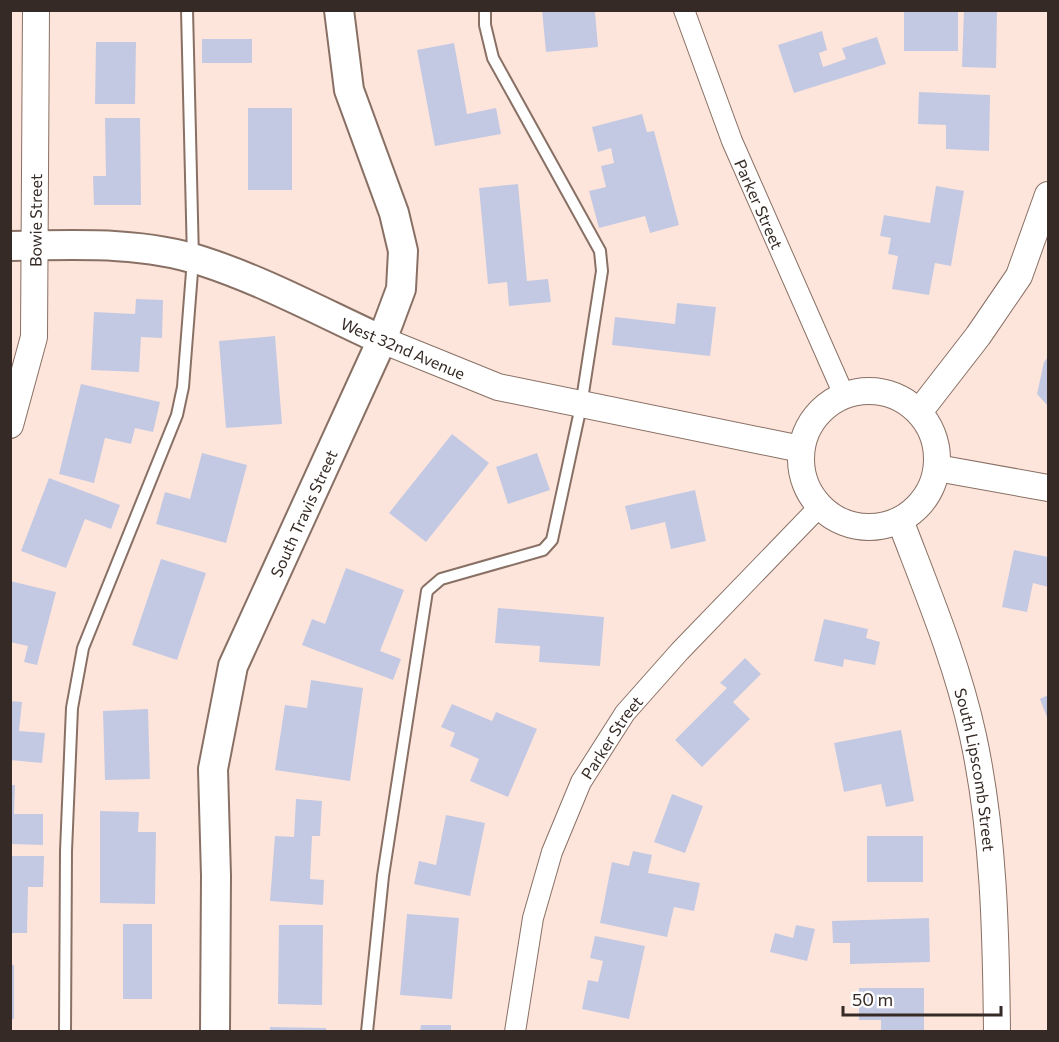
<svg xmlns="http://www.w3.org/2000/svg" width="1059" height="1042" font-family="Commissioner,sans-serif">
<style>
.building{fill:#c4c9e3}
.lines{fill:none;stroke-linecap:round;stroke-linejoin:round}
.service-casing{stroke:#897065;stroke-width:14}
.minor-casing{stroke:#897065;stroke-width:22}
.tertiary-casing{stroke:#897065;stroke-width:28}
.secondary-casing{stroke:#897065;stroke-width:32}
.service{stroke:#fff;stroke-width:10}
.minor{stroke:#fff;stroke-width:20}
.tertiary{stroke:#fff;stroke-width:26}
.secondary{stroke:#fff;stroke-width:28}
.labels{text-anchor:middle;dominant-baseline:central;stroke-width:6;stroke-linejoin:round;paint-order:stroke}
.street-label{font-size:16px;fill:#352a25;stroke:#fff}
</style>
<rect width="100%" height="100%" fill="#fde5db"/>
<path class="building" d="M542 10 595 12 598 47 546 52Z
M904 10H958V51H904Z
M964 10H997L996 68 962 67Z
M822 31 827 50 819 53 823 67 846 59 842 48 877 37 886 64 794 93 778 45Z
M202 39H252V63H202Z
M96 42H136L135 104H95Z
M454 43 467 114 496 108 501 134 435 146 417 50Z
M919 92 990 95 989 151 946 149V125L918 124Z
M248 108H292V190H248Z
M642 114 647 132 654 131 679 225 650 233 645 216 599 228 589 191 606 187 601 166 614 163 611 148 598 152 592 127Z
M105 118H140L141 205H94L93 176H106Z
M518 184 527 281 548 279 551 302 509 306 507 282 488 284 479 188Z
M936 186 964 191 951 266 935 263 929 295 892 289 898 256 888 254 891 238 880 236 884 215 930 223Z
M136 299 163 300 162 338 141 337 139 372 91 370 94 312 135 314Z
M677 303 716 307 710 356 612 345 615 317 675 324Z
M275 336 282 424 226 428 219 341Z
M1048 357V406L1037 394 1044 362Z
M81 384 160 402 153 432 135 428 131 444 105 438 94 483 59 474Z
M452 434 489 463 426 542 389 513Z
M202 453 247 465 226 543 156 524 165 492 190 499Z
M537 453 550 490 508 504 496 467Z
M49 478 120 505 111 529 85 519 66 568 21 551Z
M695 490 706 541 671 549 665 522 631 530 625 506Z
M1014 550 1048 557V587L1033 583 1027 612 1002 607Z
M161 559 206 573 177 660 132 645Z
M346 568 404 590 380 651 401 659 393 680 302 645 312 619 325 624Z
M10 581 56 592 37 665 24 662 28 646 10 642Z
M498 608 604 617 600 666 539 662 540 646 495 643Z
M824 619 868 629 866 638 880 642 875 665 844 659 843 667 814 661Z
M745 658 761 674 733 702 750 719 702 767 675 740 727 688 720 683Z
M311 680 363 688 350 781 275 770 285 705 307 708Z
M1048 695V720L1040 699Z
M10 701 22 702 19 731 45 733 42 763 10 760Z
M452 704 492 721 496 712 537 729 508 797 470 781 479 759 450 746 455 733 441 727Z
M148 709 150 779 105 780 103 711Z
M901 730 914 801 886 807 881 784 844 792 834 743Z
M10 785H15L14 814H43V845L10 844Z
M672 794 703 806 685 853 654 842Z
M296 799 322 801 320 836H312L310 879 324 880 323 905 270 901 275 836 294 837Z
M100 811 139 812 138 832H156L155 904 100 903Z
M446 815 485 823 470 896 414 884 419 861 436 865Z
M867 836H923V882H867Z
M633 851 652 855 648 873 700 883 694 911 674 907 667 937 600 923 612 862 629 866Z
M10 856H44L43 887H28L27 933H10Z
M407 914 459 918 452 999 400 995Z
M929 918 930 962 850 964V943H833L832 921Z
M123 924H152V999H123Z
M279 925H323L322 1005 278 1004Z
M796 925 815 929 807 961 770 952 775 933 793 938Z
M595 936 645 946 629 1019 582 1009 588 980 598 982 603 961 590 958Z
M10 965H14V1019H10Z
M859 988H924V1032H881V1020H859Z
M421 1025H451V1032H420Z
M270 1027 326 1028V1032H270Z"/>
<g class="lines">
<g class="service-casing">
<path id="service" d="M65 1032 66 851 72 708 83 648 177 415 183 387 193 259 187 10
M367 1032 383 876 427 591 441 579 543 550 552 540 581 406 602 271 600 251 493 58 485 25V10"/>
</g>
<g class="minor-casing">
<g id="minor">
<path id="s1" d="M684 10 732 141 844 395"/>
<path id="s2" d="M515 1032 533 918 552 852 581 782 625 713 680 651 820 506"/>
</g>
</g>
<g class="tertiary-casing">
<g id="tertiary">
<path d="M382 340 498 387 801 449"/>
<circle cx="869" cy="459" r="68"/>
<path d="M919 412 978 336 1019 276 1048 195"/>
<path id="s3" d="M10 425 34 337 36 10"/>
<path d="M937 468 1048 488"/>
<path id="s4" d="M900 520C927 591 957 662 973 736 994 833 996 933 997 1032"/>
</g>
</g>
<g class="secondary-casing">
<g id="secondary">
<path d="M10 246C73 245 141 241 202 261 264 281 323 313 382 340"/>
<path id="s5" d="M215 1032 216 876 213 769 233 666 382 340 401 289 403 251 394 213 349 90 339 10"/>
</g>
</g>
<use href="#service" class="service"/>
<use href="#minor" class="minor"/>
<use href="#tertiary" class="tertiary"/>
<use href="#secondary" class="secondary"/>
</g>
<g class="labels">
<g class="street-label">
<text stroke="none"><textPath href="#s1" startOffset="208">Parker Street</textPath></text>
<text stroke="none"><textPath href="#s3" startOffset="208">Bowie Street</textPath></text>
<text transform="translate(403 348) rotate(23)">West 32nd Avenue</text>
<text stroke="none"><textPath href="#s5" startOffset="536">South Travis Street</textPath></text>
<text stroke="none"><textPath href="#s2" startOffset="314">Parker Street</textPath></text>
<text stroke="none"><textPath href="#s4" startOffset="262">South Lipscomb Street</textPath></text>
</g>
</g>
<rect width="1059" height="1042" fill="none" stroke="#352a25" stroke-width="24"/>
<path d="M843 1006v9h158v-9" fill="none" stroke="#352a25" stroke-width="3"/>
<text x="852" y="1006" font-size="18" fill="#352a25" stroke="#ffffff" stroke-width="4.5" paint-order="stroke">50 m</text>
</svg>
